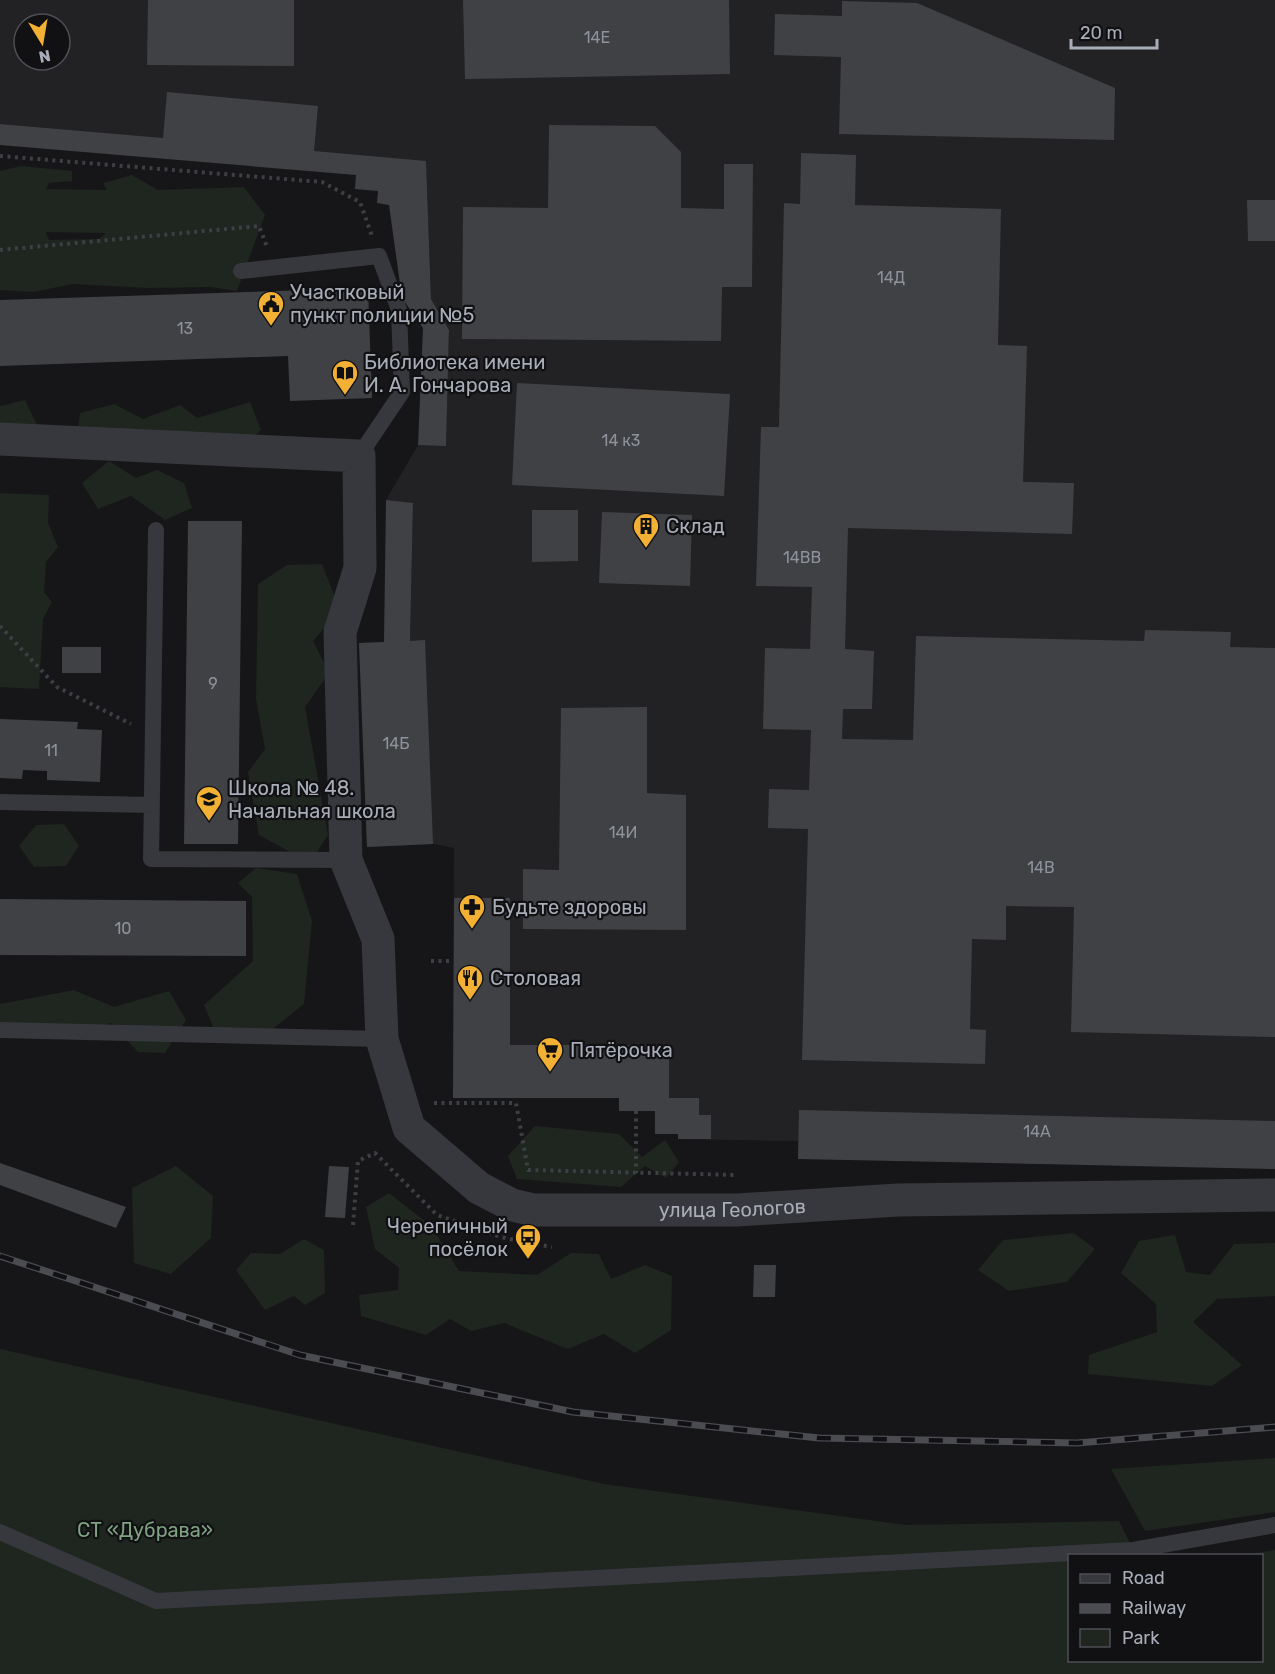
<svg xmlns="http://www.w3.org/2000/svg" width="1275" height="1674" font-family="Rubik,sans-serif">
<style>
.built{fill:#222225;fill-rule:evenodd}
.green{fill:#1e261f;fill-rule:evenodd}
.building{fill:#404145}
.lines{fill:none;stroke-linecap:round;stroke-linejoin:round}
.path{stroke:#3d3f44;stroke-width:4;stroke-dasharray:3 4.5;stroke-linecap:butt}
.service{stroke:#37383d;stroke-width:16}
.minor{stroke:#37383d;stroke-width:33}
.rail-casing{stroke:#4a4c52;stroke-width:7}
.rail{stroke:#111113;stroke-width:4.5;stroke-dasharray:14;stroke-linecap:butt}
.labels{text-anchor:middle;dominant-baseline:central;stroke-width:4.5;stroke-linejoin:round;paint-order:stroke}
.number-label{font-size:16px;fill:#8e929b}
.poi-label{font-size:20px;fill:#a8adb8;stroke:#111113;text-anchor:start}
.street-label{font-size:20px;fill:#a8adb8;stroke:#111113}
.park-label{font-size:20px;fill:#7fa381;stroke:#111113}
</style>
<rect width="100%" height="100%" fill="#161618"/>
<path class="built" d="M0 0H1275V1169L798 1141 678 1139V1134H655V1111L619 1098H453L454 848 433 844 367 847 359 643 410 641 413 504 386 500 418 445H446L449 330 431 299 426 162 0 124ZM24 24H60V60H24Z"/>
<path class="green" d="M21 166 72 171V181L49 183 46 189 107 190 103 183 132 175 158 190 244 187 265 215 237 291 211 287 148 288 73 284 33 292 0 290V171ZM46 232 105 233V234L99 239 49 240Z
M25 400 39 429H0V406Z
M250 402 261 430 229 458 78 429 80 413 114 404 143 419 180 405 197 418Z
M109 461 136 478 157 470 184 483 192 508 165 520 131 496 98 509 82 483Z
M0 493 49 495 48 523 58 547 46 562 44 592 52 602 43 619 39 689 0 687Z
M322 564 340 610 313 641 329 673 305 707 328 835 310 863 259 835 248 772 265 749 256 699 258 584 287 565Z
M64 824 79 846 66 866 34 867 19 846 36 825Z
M256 868 297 874 312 921 304 1004 270 1031 217 1036 204 1005 253 961 252 897 238 883Z
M74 990 114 1007 169 991 186 1020 165 1053 138 1052 111 1023 58 1038 6 1022 0 1024V1004Z
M535 1126 619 1134 642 1157 665 1140 679 1162 666 1178 645 1166 621 1187 517 1179 508 1156Z
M176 1166 213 1196 211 1238 171 1274 134 1263 132 1188Z
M389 1193 431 1226 459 1271 537 1275 571 1253 599 1254 611 1279 645 1265 672 1276 671 1330 635 1353 604 1334 568 1349 504 1323 471 1331 450 1319 426 1335 361 1316 359 1295 398 1290 399 1268 375 1249 366 1207Z
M1074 1233 1095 1249 1067 1282 1009 1291 978 1270 1003 1240Z
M1175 1235 1186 1272 1210 1275 1234 1244 1275 1243V1296L1217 1299 1193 1322 1242 1365 1212 1386 1088 1374 1089 1355 1157 1332 1156 1304 1121 1273 1139 1241Z
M304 1239 324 1250 325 1293 305 1305 294 1296 265 1310 236 1270 251 1253 280 1254Z
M0 1349 604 1484 906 1525 1119 1521 1136 1555 1070 1556V1660H1262V1556L1242 1555 1275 1550V1674H0Z
M1275 1458V1512L1145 1531 1111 1469Z"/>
<path class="building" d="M148 0H294V66L147 65Z
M463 0H729L730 74 465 79Z
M842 1 917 3 1115 88 1114 140 839 134 841 57 774 55 775 14 842 16Z
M167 92 318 106 314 151 426 161 431 299 449 330 446 446 418 445 423 328 402 298 389 205 377 203 378 191 355 189 356 175 0 145V124L163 138Z
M549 125 655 126 681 152V208L724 209V164H753L752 287H722L721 341 462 339 463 207 548 208Z
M801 153 856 155 855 205 1001 209 998 345 1027 346 1023 482 1074 483 1072 534 848 528 845 649 874 651 872 709H843L842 739 913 740 916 636 1144 641 1145 630 1231 632 1230 647 1275 648V1037L1071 1032 1074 907 1006 906V940L972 939 970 1029 986 1030 985 1064 802 1060 808 829 768 828 769 789 809 790 811 730 763 729 765 648 810 649 812 587 756 586 761 427H779L784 203 800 204Z
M1247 200H1275V241H1248Z
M368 288 372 398 290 401 288 356 0 366V300Z
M517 383 730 394 724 496 512 485Z
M386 500 413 503 410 641 425 640 433 844 367 847 359 643 384 642Z
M532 510H578V561L532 562Z
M602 512 692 515 690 586 599 583Z
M188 521H242L238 844H184Z
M62 647H101V673H62Z
M647 707V793L686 795V930L523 929V869L559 870 561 708Z
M0 719 78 722 77 729 102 730 100 782 47 780V771L23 770 22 779 0 778Z
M454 898H510V1045H669V1098H699V1115H711V1139H678V1134H655V1111H619V1098H453Z
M0 899 246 901V956L0 955Z
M799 1110 1275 1121V1169L798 1159Z
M0 1163 126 1207 116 1228 0 1185Z
M329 1166 349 1167 345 1218 325 1217Z
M754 1265H776L775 1297H753Z"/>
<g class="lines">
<path class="path" d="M0 156 322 182 360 202 372 236
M0 250 259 226 267 247
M0 626 57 687 131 724
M431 961H453
M434 1103H516L528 1170 737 1175
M636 1111V1173
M353 1225 358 1161 375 1153 437 1215 501 1237 519 1241
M529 1243 552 1247"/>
<path class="service" d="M241 271 379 256 399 310 402 392 359 456
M156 530 151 859 346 860
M0 802 152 805
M0 1030 382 1039
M0 1532 156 1601 1133 1550 1275 1525"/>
<path class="minor" id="s1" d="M0 439 359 456 360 568 340 632 346 860 378 939 382 1039 409 1128 479 1188 512 1205 534 1210H737L898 1200 1275 1195"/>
<g class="rail-casing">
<path id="rail" d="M0 1256 300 1355 573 1412 819 1438 1077 1443 1275 1427"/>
</g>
<use href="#rail" class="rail"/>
</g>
<defs>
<g id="civic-pin" transform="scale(1.35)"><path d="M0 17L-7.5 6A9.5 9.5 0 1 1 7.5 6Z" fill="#f2b134" stroke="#111113"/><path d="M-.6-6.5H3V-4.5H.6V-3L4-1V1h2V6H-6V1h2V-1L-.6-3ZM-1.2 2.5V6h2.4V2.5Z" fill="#111"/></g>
<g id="library-pin" transform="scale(1.35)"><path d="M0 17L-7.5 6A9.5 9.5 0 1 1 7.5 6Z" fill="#f2b134" stroke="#111113"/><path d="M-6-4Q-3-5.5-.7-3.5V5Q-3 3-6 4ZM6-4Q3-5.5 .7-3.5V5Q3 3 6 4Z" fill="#111"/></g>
<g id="building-pin" transform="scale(1.35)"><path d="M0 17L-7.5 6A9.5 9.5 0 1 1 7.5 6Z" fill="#f2b134" stroke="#111113"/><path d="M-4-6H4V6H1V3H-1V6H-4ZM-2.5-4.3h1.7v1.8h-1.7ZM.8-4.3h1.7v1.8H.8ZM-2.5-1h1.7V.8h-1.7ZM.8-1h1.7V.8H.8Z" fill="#111"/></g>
<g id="school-pin" transform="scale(1.35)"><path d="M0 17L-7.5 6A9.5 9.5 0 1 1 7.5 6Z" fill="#f2b134" stroke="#111113"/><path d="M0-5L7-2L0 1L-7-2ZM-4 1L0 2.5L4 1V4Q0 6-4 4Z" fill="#111"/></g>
<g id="pharmacy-pin" transform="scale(1.35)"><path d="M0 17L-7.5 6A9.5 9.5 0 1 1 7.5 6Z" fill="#f2b134" stroke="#111113"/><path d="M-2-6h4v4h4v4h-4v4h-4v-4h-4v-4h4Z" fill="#111"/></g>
<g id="restaurant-pin" transform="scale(1.35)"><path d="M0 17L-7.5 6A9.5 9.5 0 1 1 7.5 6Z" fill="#f2b134" stroke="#111113"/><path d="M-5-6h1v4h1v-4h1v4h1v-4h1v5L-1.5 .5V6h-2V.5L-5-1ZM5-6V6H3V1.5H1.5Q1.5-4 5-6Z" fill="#111"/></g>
<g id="supermarket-pin" transform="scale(1.35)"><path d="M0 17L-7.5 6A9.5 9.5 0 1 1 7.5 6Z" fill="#f2b134" stroke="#111113"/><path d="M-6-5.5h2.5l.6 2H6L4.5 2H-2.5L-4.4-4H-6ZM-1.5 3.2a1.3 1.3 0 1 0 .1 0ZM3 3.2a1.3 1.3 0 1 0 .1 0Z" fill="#111"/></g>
<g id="bus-pin" transform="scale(1.35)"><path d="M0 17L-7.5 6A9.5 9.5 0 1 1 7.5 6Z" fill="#f2b134" stroke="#111113"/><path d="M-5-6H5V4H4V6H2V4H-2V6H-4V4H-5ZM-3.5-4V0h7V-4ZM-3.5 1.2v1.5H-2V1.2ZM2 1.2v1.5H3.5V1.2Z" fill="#111"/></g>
</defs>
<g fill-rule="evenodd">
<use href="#civic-pin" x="271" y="304"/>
<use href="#library-pin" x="345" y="373"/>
<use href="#building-pin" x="646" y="526"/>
<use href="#school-pin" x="209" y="799"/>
<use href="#pharmacy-pin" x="472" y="907"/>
<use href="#restaurant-pin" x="470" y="978"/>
<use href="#supermarket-pin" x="550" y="1050"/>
<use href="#bus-pin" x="528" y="1237"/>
</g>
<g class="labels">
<g class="number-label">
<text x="597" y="37">14Е</text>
<text x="891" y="277">14Д</text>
<text x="185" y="328">13</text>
<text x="621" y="440">14 к3</text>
<text x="802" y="557">14ВВ</text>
<text x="213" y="683">9</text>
<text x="396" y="743">14Б</text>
<text x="51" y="750">11</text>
<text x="623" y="832">14И</text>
<text x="1041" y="867">14В</text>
<text x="123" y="928">10</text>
<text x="1037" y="1131">14А</text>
</g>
<g class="poi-label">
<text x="290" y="292">Участковый<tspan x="290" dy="23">пункт полиции №5</tspan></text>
<text x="364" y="362">Библиотека имени<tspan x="364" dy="23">И. А. Гончарова</tspan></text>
<text x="666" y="526">Склад</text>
<text x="228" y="788">Школа № 48.<tspan x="228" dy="23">Начальная школа</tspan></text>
<text x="492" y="907">Будьте здоровы</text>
<text x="490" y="978">Столовая</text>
<text x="570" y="1050">Пятёрочка</text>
<text x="508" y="1226" text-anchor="end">Черепичный<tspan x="508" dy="23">посёлок</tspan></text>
</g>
<g class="street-label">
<text stroke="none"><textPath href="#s1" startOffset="1395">улица Геологов</textPath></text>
</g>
<g class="park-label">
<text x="145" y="1530">СТ «Дубрава»</text>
</g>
</g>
<rect x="1068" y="1554" width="195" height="108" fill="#111113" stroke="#4d4f55" stroke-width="1.5"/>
<rect x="1080" y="1574" width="30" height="9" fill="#37383d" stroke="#4d4f55" stroke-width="1.5"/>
<text x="1122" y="1584" font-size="18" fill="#a8adb8">Road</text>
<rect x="1080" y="1604" width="30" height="9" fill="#4a4c52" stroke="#4d4f55" stroke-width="1.5"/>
<text x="1122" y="1614" font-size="18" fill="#a8adb8">Railway</text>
<rect x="1080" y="1629" width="30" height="18" fill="#1e261f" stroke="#4d4f55" stroke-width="1.5"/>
<text x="1122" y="1644" font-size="18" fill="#a8adb8">Park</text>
<g transform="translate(42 42) rotate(169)"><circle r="28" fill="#111113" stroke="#4d4f55" stroke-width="1.5"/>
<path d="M0-4.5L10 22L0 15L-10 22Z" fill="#f2b134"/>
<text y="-9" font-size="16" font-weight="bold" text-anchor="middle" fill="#a8adb8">N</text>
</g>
<path d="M1071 39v9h86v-9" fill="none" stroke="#a8adb8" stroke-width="3"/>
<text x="1080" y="39" font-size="18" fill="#a8adb8" stroke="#111113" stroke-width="4.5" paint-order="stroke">20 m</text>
</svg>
